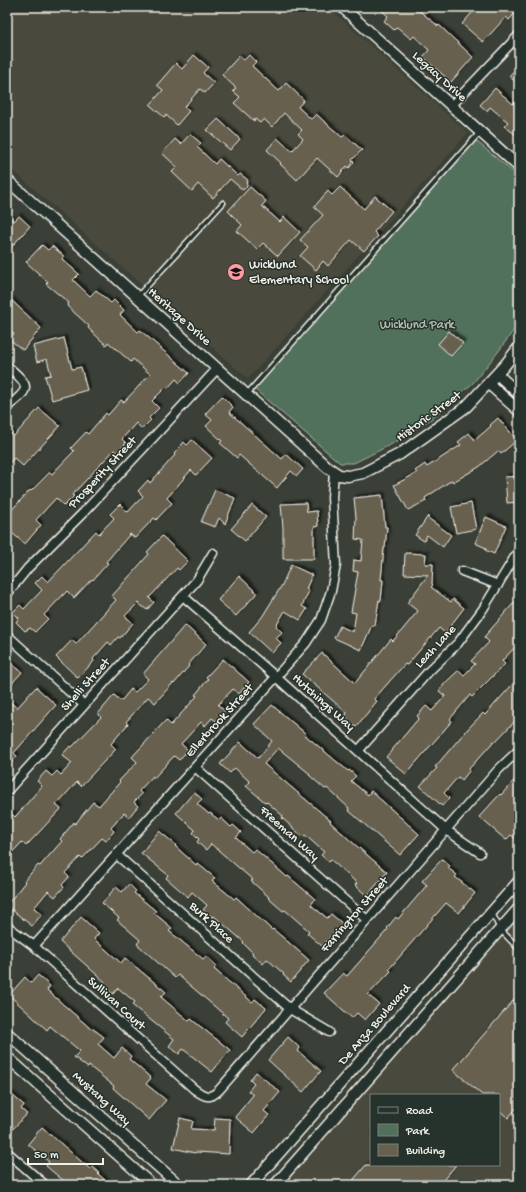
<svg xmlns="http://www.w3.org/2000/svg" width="526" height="1192" font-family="'Gochi Hand',sans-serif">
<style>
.built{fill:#484a3e;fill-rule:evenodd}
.green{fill:#51715b;stroke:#a2b1a2}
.building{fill:#67604f;stroke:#f4f1e8;filter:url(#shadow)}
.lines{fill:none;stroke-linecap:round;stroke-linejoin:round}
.service-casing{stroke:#f4f1e8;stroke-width:7}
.minor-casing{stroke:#f4f1e8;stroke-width:11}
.tertiary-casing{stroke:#f4f1e8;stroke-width:13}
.service{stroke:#26332d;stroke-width:4}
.minor{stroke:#26332d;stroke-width:8}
.tertiary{stroke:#26332d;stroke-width:10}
.labels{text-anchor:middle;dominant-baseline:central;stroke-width:3;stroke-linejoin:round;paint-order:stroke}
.street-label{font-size:13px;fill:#f4f1e8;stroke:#26332d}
.poi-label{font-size:13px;fill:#f4f1e8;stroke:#26332d;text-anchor:start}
.park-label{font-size:13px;fill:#b3beb0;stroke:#26332d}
</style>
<defs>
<filter id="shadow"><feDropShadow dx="2.5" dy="-2.5" stdDeviation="1" flood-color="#0009"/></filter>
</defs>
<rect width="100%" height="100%" fill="#3a4037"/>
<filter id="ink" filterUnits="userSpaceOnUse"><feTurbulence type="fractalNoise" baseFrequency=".025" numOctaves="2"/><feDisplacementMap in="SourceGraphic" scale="8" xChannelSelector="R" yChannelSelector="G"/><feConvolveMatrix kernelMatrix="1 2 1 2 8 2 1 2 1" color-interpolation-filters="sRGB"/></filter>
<g filter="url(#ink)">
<path class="built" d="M7 7H328L468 133 248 379 7 165Z
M519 912V1185H277ZM371 1095H499V1165H371Z"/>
<path class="green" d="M475 140 519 177V323L498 352 473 383 434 417 392 444 354 463H340L253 388Z"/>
<path class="building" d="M378 7H415L438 26 439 25 473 57 451 82 423 57 429 50 414 36 411 39 397 27 394 30 384 21 388 16Z
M477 7H513L517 11 509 20 506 17 483 42 462 24Z
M194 55 208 67 203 73 214 83 205 93 200 89 184 107 189 111 177 125 166 115 164 117 150 105 163 90 157 85 176 63 182 69Z
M249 55 256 62 252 66 279 91 286 83 304 100 298 107 311 119 316 114 342 137 345 135 362 150 352 160 354 162 349 168 347 166 338 177 317 158 297 180 280 164 281 163 267 150 277 138 292 151 303 139 298 134 302 130 284 113 272 127 264 119 260 123 255 119 254 121 234 103 240 97 233 91 236 88 222 75 239 56 244 60Z
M519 65V85L509 76Z
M495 88 513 104 519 96V137L504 126 508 122 490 107 487 111 480 105Z
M218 119 240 139 230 150 207 130Z
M190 134 201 143 197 147 215 164 219 159 238 176 240 174 248 180 246 183 248 185 243 190 230 179 213 198 198 184 192 191 172 172 177 167 162 153 175 139 181 144Z
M250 187 266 201 262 206 280 222 284 217 300 232 278 256 263 243 257 249 237 231 242 225 228 211Z
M340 187 364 209 375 196 392 211 374 232 378 236 364 251 351 240 328 266 323 261 316 270 300 256 308 247 300 240 323 215 314 207 328 191 332 195Z
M7 214 14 221 19 216 30 226 7 252Z
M42 245 48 250 52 246 64 256 62 259 79 274 73 280 90 296 96 290 111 303 114 300 124 310 120 315 138 332 140 330 189 373 180 383 176 379 168 388 166 387 152 401 159 408 149 418 151 420 142 429 136 423 122 439 126 443 117 453 114 450 72 495 74 496 64 506 56 498 36 520 41 525 25 544 12 533 7 538V515L30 490 31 491 50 472 52 474 74 451 71 448 86 432 88 434 106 413 108 415 121 400 124 402 150 374 133 359 131 362 108 342 106 345 88 328 89 326 67 306 69 303 46 284 48 282 26 262Z
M7 296 41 328 23 350 9 339 14 334 7 328Z
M449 331 463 343 451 356 438 344Z
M64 338 72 369 81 367 87 390 52 400 45 376 51 375 47 359 37 362 33 346Z
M222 396 233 407 229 412 282 459 286 454 303 469 297 476 291 471 277 488 239 455 237 458 220 443 222 441 206 426 212 420 205 414Z
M39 408 60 426 23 466 14 458 7 466V430L14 436Z
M498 418 517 440 501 454 498 451 479 467 453 482 452 480 425 498 426 501 408 510 394 485 417 473 415 471 425 464 427 467 461 445 458 442 469 433 475 440 491 426 490 425Z
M192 440 212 458 196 475 191 470 167 498 172 503 156 520 154 518 135 538 130 534 106 562 108 563 93 580 92 579 74 598 67 591 44 615 48 619 35 632 30 628 25 631 16 622 19 618 13 612 20 605 24 609 42 590 35 583 42 576 48 582 96 531 99 534 114 518 110 514 120 504 128 512 143 496 138 491 148 480 150 483 175 455 174 454 184 442 187 445Z
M519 476V502L507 503 505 477Z
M215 490 235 498 225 524 219 518 215 527 201 522Z
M382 495 385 527H387L385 548H384L381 580H383L381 601 379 600 375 625H372L361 650 334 638 340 626 353 632 356 613 351 612 358 572 353 571 354 560 361 561 363 540 355 539 356 517 354 498Z
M306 503 307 512 317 511 318 526 314 527V559H283V528L281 504Z
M471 503 476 529 456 533 451 507Z
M252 505 266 517 245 541 231 529Z
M428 516V518L451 535 443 547 427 535 424 541 415 535Z
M486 517 506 526 494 554 485 550 486 548 475 543Z
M162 536 188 561 179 570 177 568 149 598 154 602 147 610 138 603 125 616 133 623 120 638 118 637 111 645 108 642 93 659 94 661 78 678 56 657 72 640 76 644 95 623 116 600 112 596 149 554 147 552Z
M405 553 426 554 425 564H433L432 584 433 585 431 587 451 602 453 599 464 608 445 633 439 628 407 665 405 664 374 699 377 701 356 727 345 717 347 713 302 674 322 653 355 683 391 639 393 641 418 611 407 603 428 575 404 574Z
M291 565 312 575 306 589 309 591 302 606 307 609 300 620 285 611 276 626 282 632 276 638 281 643 272 653 249 632 262 617 282 585Z
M239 576 257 593 236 616 218 600Z
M519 597V643L502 661 505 664 472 697 470 695 450 719 452 721 406 774 386 757 419 718 417 716 426 706 432 711 445 696 439 691 446 682 459 670 464 675 475 664 471 661 489 642 484 637Z
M185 625 206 644 188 665 189 666 174 684 173 683 155 703 148 697 126 722 128 724 111 744 116 749 81 786 77 782 56 805 61 809 26 846 22 842 7 858V810L15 817 42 786 37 781 46 771 52 776 57 771 61 775 72 763 62 755 70 746 72 747 101 717 98 714 114 695 121 701 131 689 135 692 148 679 143 674Z
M223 659 249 682 239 694 233 689 218 705 225 711 216 721 212 718 205 726 201 722 181 744 188 750 179 760 174 756 154 778 153 776 139 791 142 794 134 802 138 806 129 817 124 813 111 828 114 831 106 841 102 838 82 859 80 857 65 873 69 877 62 885 64 887 55 897 48 891 34 908 42 914 32 926 7 906V905L25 882 24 881 38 865 40 866 62 841 60 839 74 822 75 824 93 802 99 806 120 782 119 781 137 762 132 757 166 720 171 725 197 696 195 695 208 679 206 677Z
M7 660 22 672 7 689Z
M519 677V717L495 742 494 741 469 769 470 770 462 780 458 777 444 793 449 798 442 806 420 786 437 768 435 767 465 732 483 713 485 715Z
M36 687 56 705 14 753 17 756 7 768V699L17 708Z
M272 705 306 734 305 735 348 771 349 770 356 776 351 781 368 795 371 791 419 834 400 855 348 810 349 808 327 788 325 789 309 775 310 774 278 748 264 764 331 821 330 822 352 842 387 872 367 896 355 885 357 883 331 860 329 862 321 855 324 852 305 835 303 837 293 828 282 818 283 816 267 802 266 803 246 786 250 782 235 768 230 773 220 764 240 742 258 758 272 741 254 724Z
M519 775V842L511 835 506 840 479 817 500 794 501 795Z
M194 792 202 799 197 804 209 814 210 813 219 820 221 818 231 827 233 825 241 832 236 838 252 852 255 849 287 877 288 876 315 899 311 905 327 918 331 914 343 924 322 946 307 933 309 931 285 910 283 911 268 898 269 897 251 881 253 880 211 844 206 850 197 842 199 839 193 833 195 830 176 813Z
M159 831 176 845 175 846 196 865 197 863 215 878 212 881 234 899 236 897 272 930 273 929 309 960 291 982 283 975 284 974 267 959 263 964 252 954 253 953 243 943 244 942 214 916 213 918 203 910 207 905 192 892 188 897 166 878 168 875 141 853Z
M442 859 450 866 448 868 457 875 455 877 475 893 459 913 446 903 389 969 391 971 368 995 379 1004 365 1020 357 1013 352 1018 324 993 343 973 347 976 388 929 387 928 396 917 398 919 427 885 422 881Z
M129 884 136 891 134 893 156 911 154 913 172 928 169 931 203 959 206 956 217 966 214 969 252 1002 255 999 266 1008 242 1037 225 1022 228 1018 178 975 175 978 137 944 140 940 117 920 119 918 102 903 116 887 122 892Z
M81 917 99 933 94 939 121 963 125 958 166 992 161 997 189 1021 191 1019 230 1050 212 1072 183 1049 179 1054 169 1046 174 1039 132 1005 135 1002 118 988 113 994 102 985 105 982 60 942Z
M38 975 50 986 47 990 91 1029 92 1028 104 1037 98 1044 114 1058 122 1048 131 1056 129 1059 151 1078 146 1084 166 1100 149 1120 113 1088 114 1086 89 1066 88 1068 74 1057 80 1051 50 1026 47 1030 9 995 25 977 31 983Z
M519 994V1105L508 1118 499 1110V1095H482L453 1070Z
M288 1037 300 1048 298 1051 321 1071 303 1092 268 1060Z
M256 1072 280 1092 264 1111 269 1115 254 1133 235 1117 253 1095 248 1091 254 1084 250 1080Z
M7 1091 24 1105 21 1109 27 1114 11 1131 7 1128Z
M180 1118 193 1121 191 1129 214 1130 215 1118 230 1119 229 1154 196 1152 195 1153 173 1148Z
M42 1127 90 1169 92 1167 99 1173 98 1174 111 1185H69L53 1172 46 1166 49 1162 28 1144Z
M366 1165H456L439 1185H349Z"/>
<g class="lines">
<g class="service-casing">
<path id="service" d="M137 297 223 203
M247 394 480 132
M492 913 500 929 519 949"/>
</g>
<g class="minor-casing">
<path id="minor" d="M451 106 519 35
M7 366C30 386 32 388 7 407
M462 571 498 585
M7 594 28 568 83 513 217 369
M183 596 276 677 446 830 480 853
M7 635 84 705
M358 751 429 671 458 643 483 609 519 550
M195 767 367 920
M7 791 197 580 213 553
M117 855 290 1009 329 1032
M7 926 34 946 194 1089C205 1097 210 1100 220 1089L499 769 519 750
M34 946 276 677 306 643 321 620 331 591 336 565 332 497 334 473
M7 1152 45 1185"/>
</g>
<g class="tertiary-casing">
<path id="tertiary" d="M342 7 519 167
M7 180 327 467 339 475 348 476 363 473 400 454 466 407 505 365 519 347
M497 374 519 394
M489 384 519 411
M7 1033 179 1185
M7 1057 152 1185
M251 1185 519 881
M275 1185 519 908"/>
</g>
<use href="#service" class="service"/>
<use href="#minor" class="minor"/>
<use href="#tertiary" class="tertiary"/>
</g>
</g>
<defs>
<g id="school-disc" transform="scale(0.9)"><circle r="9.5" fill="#ff9aa2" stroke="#26332d"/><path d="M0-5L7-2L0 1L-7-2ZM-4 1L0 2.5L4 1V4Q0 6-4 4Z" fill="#111"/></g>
</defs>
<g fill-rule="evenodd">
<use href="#school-disc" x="236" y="272"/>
</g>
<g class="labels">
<g class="street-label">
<text transform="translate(439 77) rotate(42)">Legacy Drive</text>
<text transform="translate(179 317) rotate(42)">Heritage Drive</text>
<text transform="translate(429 417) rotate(-36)">Historic Street</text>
<text transform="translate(103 473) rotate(-47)">Prosperity Street</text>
<text transform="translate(436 647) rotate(-47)">Leah Lane</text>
<text transform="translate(86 685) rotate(-48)">Shelli Street</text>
<text transform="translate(323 703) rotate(42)">Hutchings Way</text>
<text transform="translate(220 721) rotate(-48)">Ellerbrook Street</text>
<text transform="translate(289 834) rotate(42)">Freeman Way</text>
<text transform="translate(355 915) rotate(-49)">Farrington Street</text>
<text transform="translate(211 923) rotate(42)">Burk Place</text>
<text transform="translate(116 1004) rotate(42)">Sullivan Court</text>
<text transform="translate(375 1025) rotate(-49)">De Anza Boulevard</text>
<text transform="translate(101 1099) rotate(42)">Mustang Way</text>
</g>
<g class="poi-label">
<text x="249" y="265">Wicklund<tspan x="249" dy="15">Elementary School</tspan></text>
</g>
<g class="park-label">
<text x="417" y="325">Wicklund Park</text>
</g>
</g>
<rect width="526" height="1192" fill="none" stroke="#26332d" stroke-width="24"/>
<rect x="12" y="12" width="502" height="1168" fill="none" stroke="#f4f1e8" stroke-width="1.5" filter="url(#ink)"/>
<rect x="370" y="1094" width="130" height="72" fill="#26332d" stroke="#787f78"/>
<rect x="378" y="1107" width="20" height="6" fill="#26332d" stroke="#787f78"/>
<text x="406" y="1114" font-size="12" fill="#f4f1e8">Road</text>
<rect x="378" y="1124" width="20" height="12" fill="#51715b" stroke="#787f78"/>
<text x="406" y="1134" font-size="12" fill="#f4f1e8">Park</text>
<rect x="378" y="1144" width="20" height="12" fill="#67604f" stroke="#787f78"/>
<text x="406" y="1154" font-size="12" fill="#f4f1e8">Building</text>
<path d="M28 1158v6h75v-6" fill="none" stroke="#f4f1e8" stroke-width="2"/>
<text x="34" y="1158" font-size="12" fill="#f4f1e8" stroke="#26332d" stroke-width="3" paint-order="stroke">50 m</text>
</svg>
